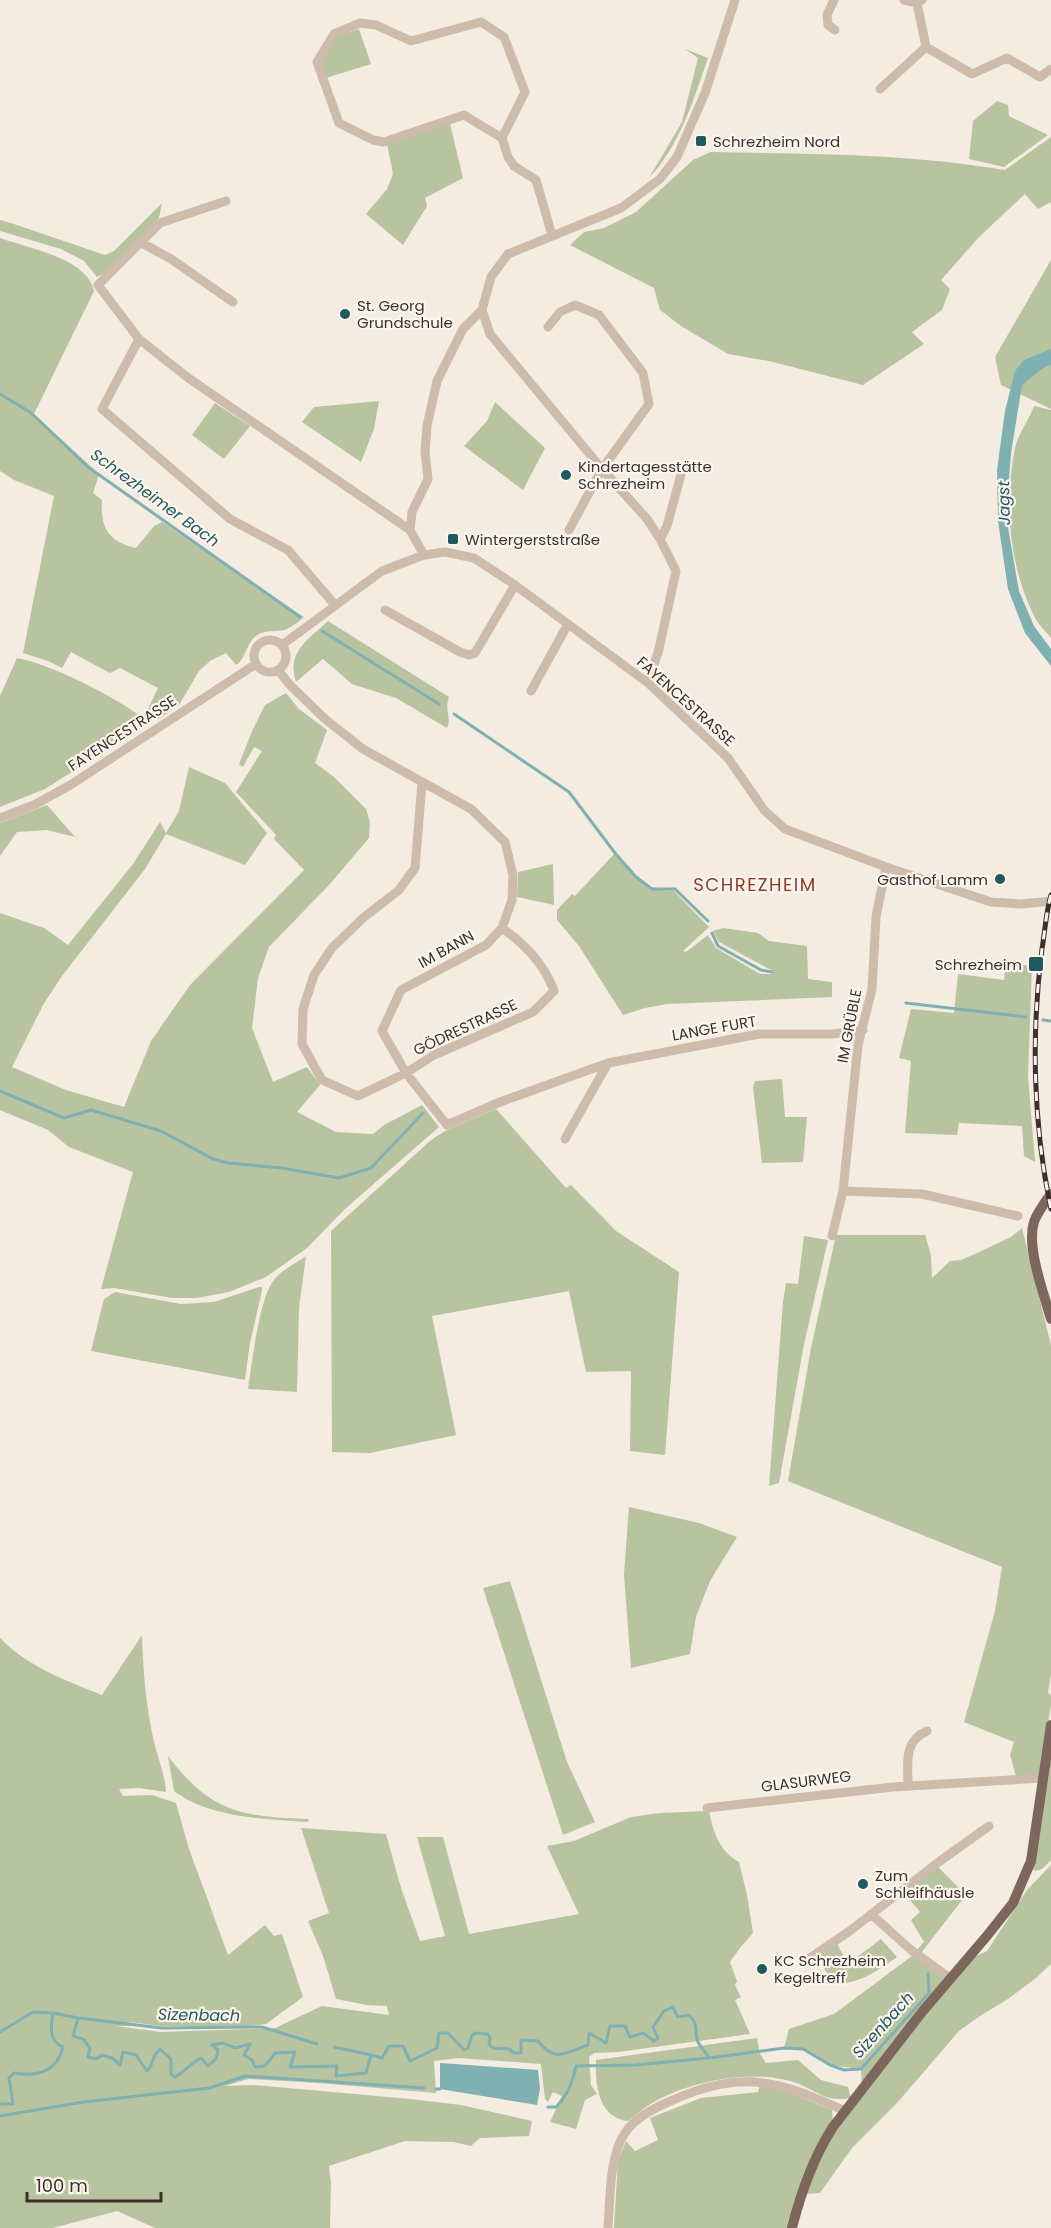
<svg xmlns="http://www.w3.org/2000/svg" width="1051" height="2228" font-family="Poppins,sans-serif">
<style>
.green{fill:#b8c4a0}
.water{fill:#7fb0b2}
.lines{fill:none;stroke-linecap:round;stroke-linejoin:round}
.stream{stroke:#7fb0b2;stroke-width:3}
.minor{stroke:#cdbbac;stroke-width:9}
.major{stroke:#7d675c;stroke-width:10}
.rail-casing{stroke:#3b302b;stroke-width:5}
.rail{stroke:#fbf5ee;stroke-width:3;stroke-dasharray:9;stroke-linecap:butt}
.poi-dot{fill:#1f5a5e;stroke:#fbf5ee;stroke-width:2}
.labels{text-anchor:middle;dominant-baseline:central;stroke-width:4.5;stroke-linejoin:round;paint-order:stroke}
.poi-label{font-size:15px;fill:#3b302b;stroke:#fbf5ee;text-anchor:start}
.street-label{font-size:15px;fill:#3b302b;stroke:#fbf5ee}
.water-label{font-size:16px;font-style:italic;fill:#1f5a5e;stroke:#fbf5ee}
.quarter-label{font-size:18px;letter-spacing:1.5px;fill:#8c3b22;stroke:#fbf5ee}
</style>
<rect width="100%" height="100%" fill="#f4ebe1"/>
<path class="green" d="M359 29 371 64 326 78 321 63 336 37Z
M685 49 708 58C693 101 680 145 649 178L682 122 698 58Z
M997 101 1008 105 1009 116 1048 135 1004 167 969 159 973 121Z
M450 124 463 178 425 198 427 206 403 245 366 214 387 189 393 174 387 144Z
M1051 137V202L1038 209 1025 194 979 237 941 280 950 289 942 310 912 332 924 344 863 385 769 361 728 354 681 326 660 310 654 288 570 245 584 232 604 228 636 212 693 160 711 152C809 154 908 153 1005 170Z
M162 203 159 218 108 271 97 277 84 261 61 249 0 231V220L11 223 105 255 114 251Z
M0 238C28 248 87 258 94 291L34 414 99 474 93 493 102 500C100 528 109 542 136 548L154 526 162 522 304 617C299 621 293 626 287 629 279 633 268 629 259 634 245 642 248 657 236 665L226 653 210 661 199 671 179 705 159 719 146 713 158 688 120 668 110 673 71 652 62 668 48 661 23 653 54 496 14 480 0 471Z
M1051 260V409L1001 385 995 357Z
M379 401 374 429 361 462 302 422 314 407Z
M495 402 545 448 523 490 464 446 487 421Z
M215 403 250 426 224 459 192 435Z
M1034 406 1051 410V638C1045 631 1038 624 1034 616 1009 565 1004 503 1015 448 1018 434 1029 420 1034 406Z
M328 621 449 697C444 711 452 716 447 728L396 698 352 684 323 659 296 682C286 652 308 640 328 621Z
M17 658C51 664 123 700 149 723L45 789 0 807V696Z
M286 693 299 709 327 730 315 763 334 777 366 809 370 822 369 838 329 885 269 947 258 978 252 1028 273 1082 307 1067 320 1085 297 1112 336 1132 373 1134 384 1125 422 1105 439 1127 345 1209 307 1248 266 1277 229 1292 197 1298H172L114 1288 101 1289 133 1172 69 1147 48 1130 0 1110V913L44 928 68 945 133 864 160 822 166 833 179 811 189 767 225 783 267 833 245 865 166 834 145 869 62 976 43 1005 12 1067 66 1090 124 1107 151 1041 190 985 304 870 274 839 276 835 236 792 262 751 254 747 243 767 239 764 253 729 265 705Z
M47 805 75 837 47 830 17 832 0 856V823Z
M615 853 631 873 652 889 674 891 709 927 683 951 686 952 708 935 716 948 760 974H772L773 971 719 942 713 931 723 928 758 933 769 941 807 946 808 979 832 982V997L667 1004 645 1008 623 1015 579 946 557 920V910L572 894 575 896Z
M553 864 554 905 517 897 518 872Z
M1006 964 1032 966 1028 1076 1035 1162 1024 1156 1022 1126 959 1123 957 1135 905 1133 911 1061 899 1058 911 1009 954 1013 958 974 1004 980Z
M782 1079 785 1117H807L803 1162 762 1163 753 1087 755 1081Z
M496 1109 566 1188 571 1185 616 1231 679 1272 665 1455 630 1451 631 1371 586 1372 569 1291 432 1316 456 1435 370 1453 332 1452 331 1231 431 1140 445 1131Z
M1022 1228 1051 1345V1674L1048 1693 1051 1695V1705L1039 1775 1016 1776 1010 1755 1014 1742 964 1722 995 1611 1002 1567 788 1481 811 1348 836 1235H925L931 1255 932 1278 950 1261 961 1260 977 1253 1011 1237Z
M804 1236 828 1240 804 1344 779 1483 769 1486 783 1302 786 1283 798 1284Z
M306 1256 299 1308 297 1392 248 1389C252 1364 259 1300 273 1281 280 1271 296 1263 306 1256Z
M259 1287H262V1291L250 1343 245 1380 91 1351 104 1299 115 1292 181 1304 214 1302Z
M629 1507 699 1523 737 1537 710 1581 696 1617 690 1654 631 1668 624 1574Z
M510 1581 567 1762 595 1822 563 1835 483 1588Z
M142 1635C143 1671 146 1706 154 1742 158 1759 165 1774 166 1792L139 1788 119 1789 123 1796 152 1795 176 1803 189 1849 228 1955 265 1925 274 1936 282 1934 303 1997 266 2024 241 2027 161 2026 129 2022 130 2026H116L160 2032 275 2028 322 2006 389 2015 387 2006 367 2005 336 1999 323 1956 308 1921 329 1913 301 1828 386 1834 401 1888 420 1941 445 1936 417 1837H443L469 1934 579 1914 547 1846 574 1841 631 1817 660 1813 709 1811C713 1832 720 1852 739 1862L747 1895 753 1933 740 1948 730 1962 737 1981 735 1985 741 1997 735 2000 750 2034 618 2052 594 2053 589 2057 591 2085 597 2094 585 2100 576 2129 550 2122 562 2096 553 2092 548 2102 545 2099 541 2064 458 2058 434 2061 436 2093 319 2083 248 2079 225 2086 255 2085 410 2099 461 2105 532 2121 529 2136 480 2138 471 2146 453 2142 405 2141 329 2166 331 2183 330 2228H155L117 2211 53 2228H0V1638C28 1667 65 1680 102 1695Z
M168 1756C210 1812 242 1817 309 1819L308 1822C266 1819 209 1818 174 1791Z
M1051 1759V1860L1042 1869 1036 1871 1033 1869Z
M936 1865 966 1895 921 1953 917 1950 924 1942 911 1920 920 1912 902 1891Z
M1051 1865V1964L1036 1978 1008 1999 980 2016 959 2031 897 2103 852 2148 820 2193 804 2194 823 2148 926 2013 974 1957 987 1951 1027 1890Z
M881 1939 897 1957C877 1971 857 1986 832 1983L817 1955 837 1944 848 1964Z
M912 1956 951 1979 862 2089 861 2069 830 2065 803 2049 784 2048 789 2029 834 2014Z
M757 2038 760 2054 766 2063 798 2060 821 2080 848 2087 851 2098C826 2102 820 2093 799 2084 757 2068 692 2080 654 2102 645 2107 636 2115 628 2121 598 2118 595 2084 596 2060Z
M761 2081 832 2110 833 2121 789 2228H614L618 2161 626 2141 635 2151 658 2140 650 2118 701 2098 758 2092Z"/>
<path class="water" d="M1051 349V365C1042 366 1031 379 1022 385L1011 453 1006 516 1019 591 1034 626 1051 649V666L1025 633 1008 589 998 521 997 470 1005 411 1015 371 1024 360Z
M440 2063 538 2070 540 2088 537 2105 440 2089Z"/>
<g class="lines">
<path class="stream" d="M0 394 30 412 88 467 300 617
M322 631 439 704
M454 714 569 792 615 853 636 877 652 889H675L708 921
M712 933 718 946 761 970 772 972
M906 1003 1026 1017
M1043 1020 1051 1021
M0 1091 64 1118 91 1110 161 1131 213 1159 228 1163 282 1168 339 1178 371 1168 423 1113
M78 2018 162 2028 262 2027 317 2044
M0 2032 33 2012 53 2013
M334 2047 371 2055
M436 2089H440
M0 2104H13L9 2078 14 2073C38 2077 57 2072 63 2047 48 2041 51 2027 53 2013L78 2018 73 2036 83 2039 90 2048 88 2057 96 2059 102 2055 112 2058 120 2065 123 2052 136 2055 147 2071C154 2065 150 2058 160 2049L171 2059V2074L174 2077C185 2073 190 2063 201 2058L208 2066 216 2059 218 2050 212 2045 223 2043 235 2048 250 2044 244 2055 252 2060 255 2067 265 2066 275 2053 295 2052 290 2067 337 2066 336 2076 366 2073 371 2055 382 2058 389 2046H403L410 2061 437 2048 439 2033H448L464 2050 468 2048 472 2035 476 2033 488 2034 490 2038 489 2044 493 2048 509 2049 514 2053H521V2040L538 2041C555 2063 565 2053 588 2045L589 2033 606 2043 610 2026H625L630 2037 643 2033 654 2041 658 2038 653 2027 664 2011 673 2007 678 2017 689 2015C701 2028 693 2031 698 2042 701 2048 706 2053 709 2058L784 2048 803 2049 830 2065 844 2070 861 2069 929 1993 928 1974
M548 2107H556C568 2095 573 2082 576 2066L636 2065 708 2058
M0 2116 83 2102 209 2088 246 2076 424 2088"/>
<path class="minor" d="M834 0 827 15 828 25 835 30
M904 0 917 3 922 0
M917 3 926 47 972 74 1007 58 1040 77 1051 69
M880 89 926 47
M502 138 525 92 504 37 481 22 411 41 376 25 360 23 334 34 317 62 339 123 373 140 384 142 464 115 502 138 508 157 514 166 536 180 552 235
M226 201 160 223 98 285 139 339 187 377 410 530 424 555
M140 242 171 259 233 302
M548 327 560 312 575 305 599 315 643 373 649 404 602 469 569 530
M139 339 102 409 230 519 288 550 335 605
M410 530 412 512 428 479 425 452 427 426 437 381 463 329 482 310
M660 539 667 526 683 467
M385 610 460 652 469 655 475 653 515 585
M254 656a16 16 0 1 1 32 0a16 16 0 1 1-32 0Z
M282 645 382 571 424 555 445 552 474 558 515 585 648 683 728 758 764 810 785 829 886 867 991 902 1021 904 1051 901
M278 670 290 685 325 719 363 749 471 809 505 842 513 875 512 900 502 928 486 945 401 990 382 1031 406 1073 447 1125 500 1102 608 1063 759 1034H833L863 1030
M648 683 659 649 676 571 660 539 647 519 602 469 490 334 482 310 491 277 508 254 621 208 660 179 677 157 705 93 735 0
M531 691 568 624
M422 783 415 868 399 890 363 918 332 948 314 975 303 1009 302 1044 322 1080 358 1096 406 1073 434 1055 533 1012 554 991C544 963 525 944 502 928
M0 818 36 804 72 784 256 664
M565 1139 608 1063
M843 1191 922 1194 1018 1216
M832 1236 843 1191 858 1045 872 989 876 917 886 867
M908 1786C908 1764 903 1741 927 1731
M707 1808 893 1787 1042 1778
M871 1914 911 1950 951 1979
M810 1958 851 1930 940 1861 989 1826
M608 2228C610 2201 609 2156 625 2133 635 2117 656 2107 673 2100 743 2069 779 2081 845 2111"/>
<path class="major" d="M1051 1194C1045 1202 1037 1213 1034 1222 1026 1247 1044 1294 1051 1319
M792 2228C801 2192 813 2158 833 2127L922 2012 986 1937 1013 1903 1031 1861 1051 1725"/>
<g class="rail-casing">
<path id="rail" d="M1051 895C1046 912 1045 931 1042 949 1031 1034 1033 1125 1051 1209"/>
</g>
<use href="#rail" class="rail"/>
</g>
<g class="poi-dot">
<rect x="695" y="135" width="12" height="12" rx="3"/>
<circle cx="345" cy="314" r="6"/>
<circle cx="566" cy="475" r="6"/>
<rect x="447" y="533" width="12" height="12" rx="3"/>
<circle cx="1000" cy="879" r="6"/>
<rect x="1028" y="956" width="16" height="16" rx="3"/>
<circle cx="863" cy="1884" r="6"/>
<circle cx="762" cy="1969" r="6"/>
</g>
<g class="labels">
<g class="poi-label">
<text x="713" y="141">Schrezheim Nord</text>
<text x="357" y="305">St. Georg<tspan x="357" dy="17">Grundschule</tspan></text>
<text x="578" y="466">Kindertagesstätte<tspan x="578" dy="17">Schrezheim</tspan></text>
<text x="465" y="539">Wintergerststraße</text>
<text x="988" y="879" text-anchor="end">Gasthof Lamm</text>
<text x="1022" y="964" text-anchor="end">Schrezheim</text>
<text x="875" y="1875">Zum<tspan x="875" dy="17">Schleifhäusle</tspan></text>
<text x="774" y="1960">KC Schrezheim<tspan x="774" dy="17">Kegeltreff</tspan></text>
</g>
<g class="street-label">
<text transform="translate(686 701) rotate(42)">FAYENCESTRASSE</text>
<text transform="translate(122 733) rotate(-33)">FAYENCESTRASSE</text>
<text transform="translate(446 949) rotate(-29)">IM BANN</text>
<text transform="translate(849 1026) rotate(-79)">IM GRÜBLE</text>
<text transform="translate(465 1027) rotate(-25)">GÖDRESTRASSE</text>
<text transform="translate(714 1028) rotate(-10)">LANGE FURT</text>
<text transform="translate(806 1781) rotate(-7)">GLASURWEG</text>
</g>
<g class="water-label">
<text transform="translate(155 498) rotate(36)">Schrezheimer Bach</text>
<text transform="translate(1004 503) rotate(-91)">Jagst</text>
<text transform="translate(199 2015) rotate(1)">Sizenbach</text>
<text transform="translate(883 2025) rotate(-48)">Sizenbach</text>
</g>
<g class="quarter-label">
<text x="755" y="884">SCHREZHEIM</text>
</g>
</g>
<path d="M27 2192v9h134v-9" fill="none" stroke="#3b302b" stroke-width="3"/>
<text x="36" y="2192" font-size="18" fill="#3b302b" stroke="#fbf5ee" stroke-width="4.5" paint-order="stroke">100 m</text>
</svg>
